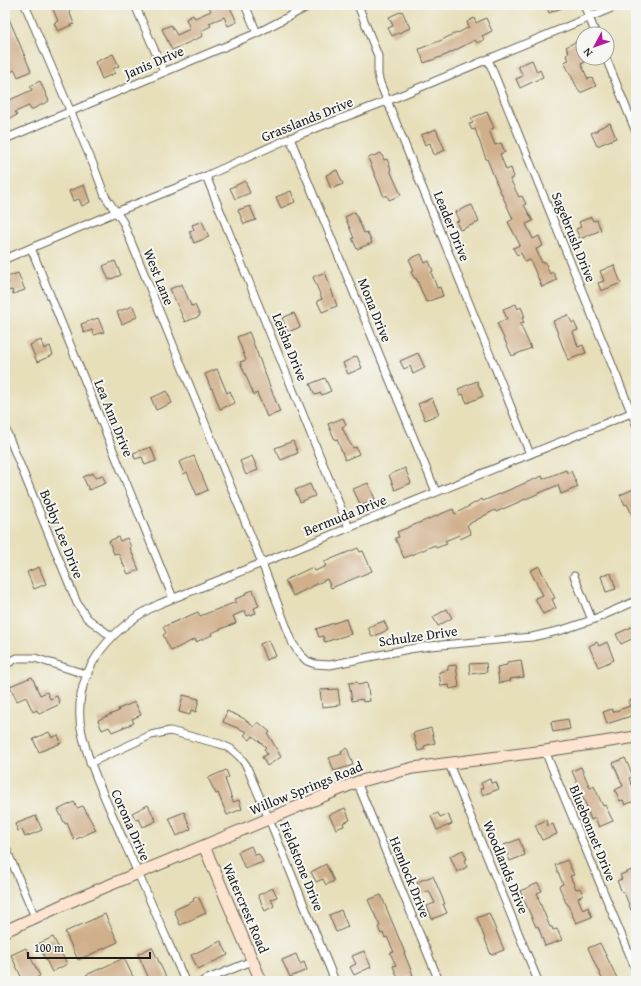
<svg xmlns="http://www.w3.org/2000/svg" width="641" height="986" font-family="'Gentium Book Plus',serif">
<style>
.building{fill:#d0af8b}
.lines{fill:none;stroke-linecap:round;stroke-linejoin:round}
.street-casing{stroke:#636053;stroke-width:9}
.secondary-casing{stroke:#636053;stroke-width:13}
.street{stroke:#fff;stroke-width:7}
.secondary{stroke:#fde4d0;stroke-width:11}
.labels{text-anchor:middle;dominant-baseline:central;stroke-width:4;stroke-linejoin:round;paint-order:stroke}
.street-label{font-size:14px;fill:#1c1c1c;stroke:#f6f6f2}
</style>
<rect width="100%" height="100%" fill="#f6f6f2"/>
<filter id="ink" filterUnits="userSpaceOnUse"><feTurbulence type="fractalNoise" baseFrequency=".025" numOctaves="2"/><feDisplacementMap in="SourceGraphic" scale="8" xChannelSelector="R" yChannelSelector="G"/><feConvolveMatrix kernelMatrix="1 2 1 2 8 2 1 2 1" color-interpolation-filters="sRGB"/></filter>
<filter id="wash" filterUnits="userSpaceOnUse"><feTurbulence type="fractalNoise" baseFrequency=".012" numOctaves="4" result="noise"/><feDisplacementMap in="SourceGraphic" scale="16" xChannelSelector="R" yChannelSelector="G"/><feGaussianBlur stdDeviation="0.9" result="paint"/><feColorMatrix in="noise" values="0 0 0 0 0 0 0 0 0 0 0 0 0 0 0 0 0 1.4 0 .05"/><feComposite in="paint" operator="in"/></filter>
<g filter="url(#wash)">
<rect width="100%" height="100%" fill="#e7dfba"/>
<g id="blocks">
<path class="building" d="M51 5H67L74 24 58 31 54 23 58 21Z
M208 5H229L237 22 228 26 224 17 209 23 211 26 201 31 203 36 172 50 162 29 171 25 177 35 190 29 186 19 193 15 195 18 211 11Z
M546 5H569L549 13Z
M5 9 31 71 18 77 15 70 8 73 5 68Z
M402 11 410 28 392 36 388 28 393 26 389 17Z
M474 18 476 23 486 18 492 31 482 36 484 40 477 43 475 40 446 55 424 63 419 49 442 40 457 32 458 33 469 27 467 22Z
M575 42 585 62 581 64 588 79 592 78 596 86 580 93 564 62 569 60 566 55 569 53 566 47Z
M113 54 119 66 113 69 115 73 102 79 95 62Z
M532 60 537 72 540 70 543 77 520 88 516 79 523 76 518 66Z
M40 81 49 101 31 110 29 106 15 112 17 115 7 120 5 115V102L32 90 30 86Z
M487 112 494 128 489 130 495 145 501 143 505 152 500 154 506 170 511 168 514 177 510 179 519 197 522 196 526 204 524 205 533 221 526 224 533 239 539 236 543 246 536 249 542 263 545 262 550 274 553 272 557 280 542 287 530 260 525 262 521 253 517 255 513 248 520 245 508 222 513 219 497 184 487 159H486L475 129 472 130 469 124 473 123 471 118Z
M610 123 616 138 597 146 591 133 598 130 597 129Z
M436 129 445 150 434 155 430 143 425 145 421 135Z
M381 153 384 160 387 159 391 169 390 170 401 195 389 200 387 195 384 197 368 158Z
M337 170 343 184 331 189 326 175Z
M245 181 250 193 235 199 230 188Z
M84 185 90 202 82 206 79 199 73 201 69 191Z
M291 191 295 202 281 208 276 197Z
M472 205 479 222 460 230 456 222 459 221 455 212Z
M250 206 256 220 244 224 238 210Z
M355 212 364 233 367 232 372 243 357 249 352 238H354L345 217Z
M591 217 593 221 597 220 601 230 580 239 576 229 581 227 579 222Z
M202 221 209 237 194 243 189 231 194 230 192 225Z
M421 254 425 263 429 261 433 271 431 272 437 288 440 287 443 296 426 302 416 278 415 279 411 272 414 270 409 259Z
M115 261 121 275 109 280 103 266Z
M614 265 621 283 601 291 598 283 604 281 600 271Z
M325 272 337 306 322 312 317 301 322 299 313 277Z
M18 273 25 290 13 294 12 290 7 291 5 284 9 283 6 277Z
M182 284 191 306 195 305 200 316 185 322 170 289Z
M516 304 518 309 521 307 525 317 522 318 524 323 520 324 531 348 512 356 497 323 507 319 503 309Z
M133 306 137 317 122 324 117 312Z
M294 313 300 327 288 332 282 318Z
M568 315 572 323 574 322 578 330 573 332 578 347 583 345 586 353 568 360 553 321Z
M98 318 104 332 94 335 92 330 84 333 81 324Z
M249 332 280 412 267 417 257 393 254 395 240 362 246 360 237 337Z
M41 340 44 349 50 346 53 355 37 362 30 345Z
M418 353 425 368 413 374 410 366 404 369 400 361Z
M357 356 362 368 348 374 343 363Z
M217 369 227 393 230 391 235 403 220 409 212 388 211 389 205 374Z
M325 378 331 391 322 395 321 393 315 395 310 384Z
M477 381 483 396 467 403 463 394 460 395 458 389Z
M167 391 172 403 156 410 151 398Z
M432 398 439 414 425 420 418 404Z
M343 418 346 425 342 427 348 440 353 448 356 447 359 454 345 460 337 439 335 440 328 424Z
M293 441 298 453 281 460 275 448Z
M151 447 156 461 145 465 142 457 135 459 133 453Z
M194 456 208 490 197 495 187 472 184 474 179 462Z
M252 456 258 470 246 475 240 461Z
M405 468 411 483 395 490 389 475Z
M566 470 567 473 571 471 578 487 561 494 558 485 496 512 495 510 467 525 471 534 460 539 459 535 445 541 447 544 436 548 435 545 404 558 395 538 399 537 397 532 453 509 455 514 482 499 483 501 542 476 543 479Z
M93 473 95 478 102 475 106 483 89 490 83 477Z
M368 483 375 499 361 506 353 489Z
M310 484 315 496 300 502 295 490Z
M636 488V524L627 504 625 505 620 495Z
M118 537 120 541 127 538 131 547 130 548 139 570 128 574 118 553 114 554 109 541Z
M358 548 360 552 363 551 372 571 331 588 327 579 293 596 285 580 313 567 315 571 326 566 324 562Z
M539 566 555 598 552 599 556 608 543 614 535 598 543 595 530 571Z
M39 567 46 584 34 589 27 572Z
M611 573 616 589 606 592 601 576Z
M253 590 259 606 254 608 256 613 247 616 245 611 233 616 236 623 211 633 212 635 196 642 195 639 171 651 163 635 166 633 163 627 198 612 200 616 236 602 235 599 246 595 245 593Z
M447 609 452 618 438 626 433 617Z
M346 619 351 634 325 642 323 636 319 637 316 629Z
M384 621 388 630 372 637 368 627Z
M632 627 636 637 621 644 616 634Z
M269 640 276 656 266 660 260 644Z
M597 642 599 646 607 642 614 660 598 667 589 646Z
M521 660 524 677 510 679 511 681 499 683 497 667 507 665V662Z
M486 663 487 672 470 674 469 664Z
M456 665 459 687 450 689 449 685 441 686 439 672 448 670V666Z
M32 677 40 695 47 692 50 699 57 696 60 704 39 714 37 710 33 712 26 697 17 701 10 686Z
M357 682 358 685 367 683 370 701 363 702 362 699 352 701 349 683Z
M338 689 340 705 322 707 320 690Z
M183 695 199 699 196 712 191 710 190 715 179 712Z
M636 698V720L634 715 607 724 603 712 612 709 613 712 630 706 628 701Z
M135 702 141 715 132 719 134 723 112 732 109 727 102 730 98 720 119 711 118 709Z
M227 711 243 718 254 727 258 722 270 732 268 734 281 757 267 766 262 757 267 754 264 749 266 747 253 736 250 740 244 735 247 732 223 722Z
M568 719 570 729 553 732 551 722Z
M431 728 435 743 424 746 425 749 418 751 413 733Z
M49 732 52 738 58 735 61 743 39 752 33 739Z
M347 748 353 765 334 771 329 758 342 754 341 751Z
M625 758 633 776 629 778 636 793V800L625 805 623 800 620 801 615 790 623 786 613 763Z
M581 767 590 788 594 786 603 806 605 805 613 821 599 827 595 818 591 820 588 812H589L572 771Z
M226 770 229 777 225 779 233 802 239 800 242 809 227 815 218 793 216 794 208 778Z
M490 779 491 783 496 782 499 789 483 795 480 789 483 788 481 783Z
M74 802 77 808 83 806 96 830 74 840 67 823 65 824 58 810Z
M148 805 156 821 143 827 139 819 136 820 132 813Z
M345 808 350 820 343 823 344 826 336 829 329 815Z
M184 812 191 829 177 836 169 818Z
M438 813 440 817 448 814 452 824 437 830 431 816Z
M36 816 42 830 25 837 22 830 18 831 15 824Z
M546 820 548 826 553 824 557 834 542 840 535 825Z
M519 839 525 855 510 861 504 845Z
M251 846 255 855 259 854 263 862 245 869 238 852Z
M463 850 467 859 464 860 467 867 457 872 450 856Z
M567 860 574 875 570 876 576 889 580 888 583 895 578 898 583 910 588 907 592 917 576 923 567 903H566L559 886 563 884 555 865Z
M326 864 334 881 326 885 323 879 316 882 311 872Z
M632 870 636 878V909L631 910 624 892H622L617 881 622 879 620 875Z
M433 876 445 904H443L447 913 432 919 427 906 435 903 429 891 422 893 417 882Z
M538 883 542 891 537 893 539 897 538 898 550 927H552L553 930 557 929 562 940 545 946 538 926 536 927 520 891Z
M273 888 277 897 271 899 274 906 265 911 258 895Z
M381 895 405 953H404L413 975 399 981 393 966 396 965 390 953 394 952 387 937 385 938 383 933 381 934 378 927 380 926 368 900Z
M198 896 206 913 180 925 174 910 194 901 193 899Z
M341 910 348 927 336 932 329 915Z
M489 913 504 950 491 955 477 918Z
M105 914 118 942 78 960 65 932Z
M53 937 67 964 52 972 38 944Z
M221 941 228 955 198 969 191 955Z
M600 943 617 978 609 981H603L588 948Z
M152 947 166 977 158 981H150L138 954Z
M26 948 40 976 29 981H23L11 955Z
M364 951 371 967 354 975 350 967 356 964 352 956Z
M296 954 300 964 304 962 307 970 290 977 282 960Z
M124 958 135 981H89L86 975Z"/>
</g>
</g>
<g filter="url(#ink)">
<use href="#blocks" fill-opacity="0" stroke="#636053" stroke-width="1"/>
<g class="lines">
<g class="street-casing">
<path id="street" d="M25 5 93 164 105 196 123 222 262 563 293 644 300 654 307 661 315 664 330 665 409 649 430 646 532 637 562 630 592 620 636 601
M135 5 164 72
M245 5 257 33
M358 5 378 56V75L380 83 530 454
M584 5 596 34
M606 58 636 132
M488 59 636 424
M290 138 436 492
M5 139 257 33 311 5
M206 176 349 528
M31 248 173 598
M5 259 116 212 206 176 290 138 387 101 619 5
M5 428 77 603 87 618 112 637
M574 576 592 620
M5 665 17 658H35L88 675
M545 751 636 970
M90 763 151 735 170 731 220 744 231 749 240 757 246 765 269 819 335 981
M449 764 538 981
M357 782 439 981
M5 846 35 917
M185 981C165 935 145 888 124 842 111 811 96 781 86 749 84 739 80 730 80 719 76 666 114 626 159 604L262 563 636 411
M203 981 252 961"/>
</g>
<g class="secondary-casing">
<path id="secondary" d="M204 846 261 981
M5 931 76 899 357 782 413 768 545 751 636 737"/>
</g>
<use href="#street" class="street"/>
<use href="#secondary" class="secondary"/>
</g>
</g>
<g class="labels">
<g class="street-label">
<text transform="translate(154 62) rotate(-23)">Janis Drive</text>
<text transform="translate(307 119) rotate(-22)">Grasslands Drive</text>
<text transform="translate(452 226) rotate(68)">Leader Drive</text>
<text transform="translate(574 237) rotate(68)">Sagebrush Drive</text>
<text transform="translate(159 277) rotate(68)">West Lane</text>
<text transform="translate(375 310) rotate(68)">Mona Drive</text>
<text transform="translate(290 347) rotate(68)">Leisha Drive</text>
<text transform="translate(114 418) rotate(68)">Lea Ann Drive</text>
<text transform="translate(345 515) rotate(-22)">Bermuda Drive</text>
<text transform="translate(62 534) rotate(68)">Bobby Lee Drive</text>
<text transform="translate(418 636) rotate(-8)">Schulze Drive</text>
<text transform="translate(306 788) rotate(-22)">Willow Springs Road</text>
<text transform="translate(131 825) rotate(66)">Corona Drive</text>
<text transform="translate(593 833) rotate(68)">Bluebonnet Drive</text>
<text transform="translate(302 866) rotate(68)">Fieldstone Drive</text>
<text transform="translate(506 867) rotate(68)">Woodlands Drive</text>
<text transform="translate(410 877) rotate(68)">Hemlock Drive</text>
<text transform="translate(246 908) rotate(67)">Watercrest Road</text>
</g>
</g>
<rect width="641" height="986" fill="none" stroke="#f6f6f2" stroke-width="20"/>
<g transform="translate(595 46) rotate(229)"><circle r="19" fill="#f6f6f2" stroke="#9f9f9c"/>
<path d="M0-3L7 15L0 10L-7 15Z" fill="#b5179e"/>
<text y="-6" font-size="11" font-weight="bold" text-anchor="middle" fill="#1c1c1c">N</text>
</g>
<path d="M28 952v6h122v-6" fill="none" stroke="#1c1c1c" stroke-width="2"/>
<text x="34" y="952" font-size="12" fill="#1c1c1c" stroke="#f6f6f2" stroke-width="3" paint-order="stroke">100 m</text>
</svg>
